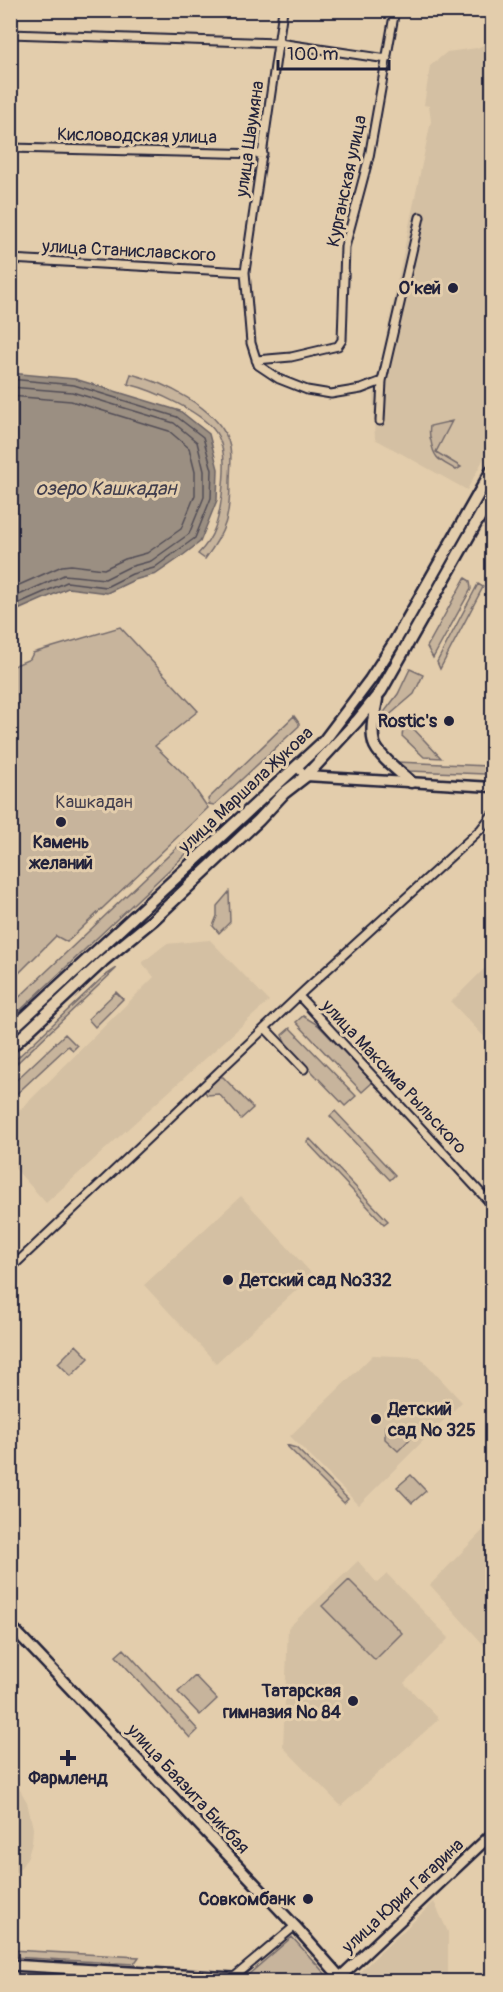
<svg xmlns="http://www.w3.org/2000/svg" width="503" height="1992" font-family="Pangolin,sans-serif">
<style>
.built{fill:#d4c0a3}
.green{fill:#c7b49c;stroke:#746b6c;stroke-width:1.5}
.water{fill:#9b8f82;stroke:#6b6366;stroke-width:1.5}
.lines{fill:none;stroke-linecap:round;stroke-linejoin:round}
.shore{stroke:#524e57;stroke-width:1.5}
.minor-casing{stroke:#22223b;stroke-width:11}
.tertiary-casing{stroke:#22223b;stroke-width:13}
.secondary-casing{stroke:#22223b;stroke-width:14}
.primary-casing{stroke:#22223b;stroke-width:15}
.minor{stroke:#e3cdac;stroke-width:7}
.tertiary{stroke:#e3cdac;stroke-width:8}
.secondary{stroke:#e3cdac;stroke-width:9}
.primary{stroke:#e3cdac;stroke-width:10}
.poi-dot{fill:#22223b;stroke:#e3cdac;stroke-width:2}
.labels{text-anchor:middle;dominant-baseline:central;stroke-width:6;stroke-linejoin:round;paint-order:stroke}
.street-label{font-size:18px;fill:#22223b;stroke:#e3cdac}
.poi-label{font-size:18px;font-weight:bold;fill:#22223b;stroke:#e3cdac;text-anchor:end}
.park-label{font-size:18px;fill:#433f4e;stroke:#e3cdac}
.water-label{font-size:20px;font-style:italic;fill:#403d4d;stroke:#e3cdac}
</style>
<rect width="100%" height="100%" fill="#e3cdac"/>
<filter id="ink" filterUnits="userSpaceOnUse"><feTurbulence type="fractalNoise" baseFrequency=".0167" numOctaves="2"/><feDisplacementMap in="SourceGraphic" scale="12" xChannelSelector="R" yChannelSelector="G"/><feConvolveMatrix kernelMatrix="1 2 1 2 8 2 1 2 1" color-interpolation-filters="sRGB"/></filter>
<g filter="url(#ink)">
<path class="built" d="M492 41V443L467 490 375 439 373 398 431 121 429 106 424 105 430 66 447 52 477 48Z
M210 940 269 1001 46 1203 11 1164V1119L154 977 143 964V962L166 944Z
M492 961V1045L451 1002Z
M241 1196 313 1275 216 1363 144 1285Z
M373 1355 420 1357 462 1402 359 1505 290 1436Z
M492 1521V1654L430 1585Z
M358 1561 377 1583 387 1574 449 1638 404 1683 439 1719 341 1806 283 1747 288 1628Z
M10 1780 20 1790 27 1802 33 1828 32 1843 28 1856 22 1866 11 1878Z
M434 1902 448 1932V1981H350Z"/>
<path class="green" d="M131 374C163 382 216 407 228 440 233 453 230 468 230 482 230 516 226 531 205 559L198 554C215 537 219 518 222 495 224 477 227 454 218 436 206 413 153 390 128 384Z
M452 421 436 452 461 467 456 470C440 460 434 460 431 441 429 435 429 432 430 426Z
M465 578 470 581 471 589 433 658 427 647Z
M478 584 483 587 440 669 437 662Z
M120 627 198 711 155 746 186 776 208 808 67 942 56 936 11 981V667L30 659 33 653Z
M410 669 423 675 414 694 379 724 382 715 398 694Z
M294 716 299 723V726L214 805 209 804 208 799Z
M410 725 441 758 424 757 402 736 403 730Z
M397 762 488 766V772L485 774 409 771Z
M185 840 190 847 186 854 11 1019V1005Z
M229 892 230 922 219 933 213 926 217 916V906Z
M117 968 17 1063 15 1060 103 977Z
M116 992 123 999 95 1027 88 1019Z
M303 1016 318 1025 373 1082 362 1092 296 1022Z
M290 1028 356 1096 345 1106 288 1047 282 1035Z
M65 1034 77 1046 73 1050 68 1046 11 1099V1085Z
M219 1077H223L253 1108 241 1119 219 1094 207 1095 205 1092 204 1089Z
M335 1111 395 1175 390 1180 330 1116Z
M310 1139 388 1221 384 1224 307 1142Z
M76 1345 89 1358 71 1376 58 1363Z
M385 1426H410V1439L398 1451 385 1439Z
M286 1445 296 1448 348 1499 344 1503Z
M411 1475 426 1491 412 1503 397 1487Z
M349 1580 402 1633 375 1660 322 1606Z
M124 1649 198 1730 190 1738 116 1656Z
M195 1676 217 1699 200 1715 178 1692Z
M292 1937 327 1976 321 1981H254L248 1975Z
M10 1950H11L139 1957 134 1964 11 1957Z"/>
<path class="water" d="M10 373 75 379 180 411 209 434 218 469 217 500 200 542 178 559 156 574 134 580 107 593 68 588 11 613Z"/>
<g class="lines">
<path class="shore" d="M10 379 74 385 177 417 203 437 212 470 211 498 195 538 154 568 132 574 106 587 67 582 10 607
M10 387 72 392 174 423 197 442 204 471V497L189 534 151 561 129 567 105 579 64 575 10 599
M10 396 71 401 169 431 189 448 195 472V495L181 529 147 553 125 559 104 569 71 565 62 566 10 589"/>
<g class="minor-casing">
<path id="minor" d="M283 10 245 272 251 343 258 365 279 379 307 390 331 394 361 389 382 381
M10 34 279 43 387 59
M10 148 263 154
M10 259 245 272
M256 360 291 357 338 346 342 340 345 247 369 157 395 10
M380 421 382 381 420 217
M299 996 492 1205
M265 1028 304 1069
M10 1269 305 990 481 829 492 815
M233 1978 295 1926"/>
</g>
<g class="tertiary-casing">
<path id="tertiary" d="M297 767 306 776 492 787"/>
</g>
<g class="secondary-casing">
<path id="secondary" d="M10 1625 295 1926 340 1977
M10 1965 233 1978 238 1982
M335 1982 492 1834"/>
</g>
<g class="primary-casing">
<path id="primary" d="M377 699C375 712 370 729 374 743 377 755 401 773 411 782
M10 1031 324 741 370 680 394 643 492 470
M10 1048 103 961 153 920 259 820 284 793 306 776 357 721 381 691 492 495"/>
</g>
<use href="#minor" class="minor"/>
<use href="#tertiary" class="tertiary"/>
<use href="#secondary" class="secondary"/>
<use href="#primary" class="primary"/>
</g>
</g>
<g class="poi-dot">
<circle cx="453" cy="288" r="6"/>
<circle cx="449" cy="721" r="6"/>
<circle cx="61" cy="822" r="6"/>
<circle cx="228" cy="1280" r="6"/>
<circle cx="376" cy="1419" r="6"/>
<circle cx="353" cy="1701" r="6"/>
<path d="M65 1749h6v6h6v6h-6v6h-6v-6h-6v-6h6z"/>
<circle cx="308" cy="1899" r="6"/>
</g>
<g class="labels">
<g class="street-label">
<text transform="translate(137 136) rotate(1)">Кисловодская улица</text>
<text transform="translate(250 139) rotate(-82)">улица Шаумяна</text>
<text transform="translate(347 181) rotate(-78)">Курганская улица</text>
<text transform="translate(129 251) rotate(3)">улица Станиславского</text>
<text transform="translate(246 790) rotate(-43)">улица Маршала Жукова</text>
<text transform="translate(394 1077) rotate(47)">улица Максима Рыльского</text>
<text transform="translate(188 1789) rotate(47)">улица Баязита Бикбая</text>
<text transform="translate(403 1896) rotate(-43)">улица Юрия Гагарина</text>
</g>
<g class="poi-label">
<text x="441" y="288">О’кей</text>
<text x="437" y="721">Rostic's</text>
<text x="61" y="842" text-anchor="middle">Камень<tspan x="61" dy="21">желаний</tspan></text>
<text x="240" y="1280" text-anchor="start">Детский сад №332</text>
<text x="388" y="1409" text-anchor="start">Детский<tspan x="388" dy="21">сад № 325</tspan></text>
<text x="341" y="1691">Татарская<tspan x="341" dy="21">гимназия № 84</tspan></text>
<text x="68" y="1778" text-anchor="middle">Фармленд</text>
<text x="296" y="1899">Совкомбанк</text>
</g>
<g class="park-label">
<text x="94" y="802">Кашкадан</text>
</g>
<g class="water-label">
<text x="106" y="488">озеро Кашкадан</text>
</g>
</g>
<rect width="503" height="1992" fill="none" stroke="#e3cdac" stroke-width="36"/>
<rect x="18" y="18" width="467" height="1956" fill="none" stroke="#22223b" stroke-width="2" filter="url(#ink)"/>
<path d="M278 60v9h111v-9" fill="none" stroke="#22223b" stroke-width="3"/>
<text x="287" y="60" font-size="18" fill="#22223b" stroke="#e3cdac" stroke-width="4.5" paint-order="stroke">100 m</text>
</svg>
